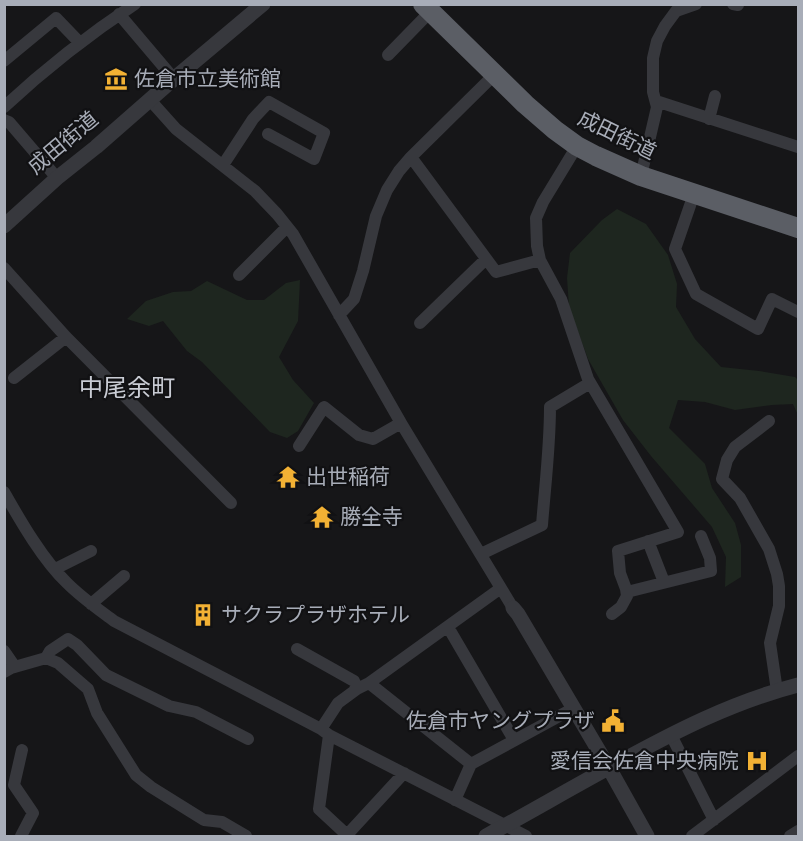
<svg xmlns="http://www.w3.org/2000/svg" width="803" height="841" font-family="'DejaVu Sans','Noto Sans JP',sans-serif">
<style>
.green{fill:#1e261f}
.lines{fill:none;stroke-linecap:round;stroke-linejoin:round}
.minor{stroke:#37383d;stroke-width:12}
.tertiary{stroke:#37383d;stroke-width:15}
.trunk{stroke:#5b5e65;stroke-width:20}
.labels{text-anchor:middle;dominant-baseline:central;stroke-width:4.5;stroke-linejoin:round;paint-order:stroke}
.poi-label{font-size:21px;fill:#a8adb8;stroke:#111113;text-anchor:start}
.street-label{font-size:21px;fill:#a8adb8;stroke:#111113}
.quarter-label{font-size:24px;fill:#c9ccd4;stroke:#111113}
</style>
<rect width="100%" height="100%" fill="#161618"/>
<path class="green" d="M617 209 646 224 668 255 677 284 676 307 695 339 721 367 759 371 795 377 798 380V415L793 404 772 405 735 410 705 402 678 400 669 428 705 464 712 488 735 523 741 545V577L725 587 726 557 712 527 651 456 623 420 588 359 569 307 567 278 570 253 602 220Z
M300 280 298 321 279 357 293 380 314 403 298 431 287 438 270 432 202 362 187 351 163 321 149 326 127 319 146 301 173 292 191 291 207 281 247 300H264L286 283Z"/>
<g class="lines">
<path class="minor" d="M733 4 738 5
M119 14 174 79
M388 55 430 12
M4 61 56 18 80 43
M150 100 176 129 255 191 277 214 293 234 401 423 513 608
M656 101 798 147
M4 107C45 69 88 35 135 4
M709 119 715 96
M4 120 9 122 57 178
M577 146 543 202 536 218 537 246 540 260 561 299 588 379 678 532 618 551 620 573 626 589 627 596 621 607 612 614
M411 157 496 272 540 260
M223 165 253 119 269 102 324 133 314 159 268 134
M641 176 657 107 653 92V58L657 41 665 26 676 11 696 4
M694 194 675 249 696 294 758 329 772 299 798 312
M4 268 66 337 231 503
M239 275 287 227
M339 315 354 299 363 271 376 216 387 190 399 171 411 157 494 75
M420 323 486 259
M14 378 66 337
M769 421 735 447 727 460 722 479 740 498 769 549 777 574 779 586V606L770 643 777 691
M299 446 324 407 359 435 373 439 401 423
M4 492C21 522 43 560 67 583 82 598 98 609 114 621L321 729 329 735 526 836
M648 541 664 582
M481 554 542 525C545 486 550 447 550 407L590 383
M55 569 91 551
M627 592 711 571 710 558 701 536
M91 604 124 576
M448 627 514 740
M297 649 354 681 357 689
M4 651 15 667
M46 658 50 651 68 639 77 645 106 675 169 706 196 712 248 739
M4 672 11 668 46 658 58 663 88 689 97 713 136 775 151 787 204 820 222 822 246 836
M369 683 471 764 574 708
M321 729 338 703 357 689 369 683 501 588
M329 735 319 809 347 835
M671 735 714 820
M455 800 471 764
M21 836 33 813 14 785 22 750
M346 836 404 773
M692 836 798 756
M790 836 798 831"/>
<path class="tertiary" d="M4 226 57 178 96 147 169 83 263 4
M513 608 518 614 609 768 647 836
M486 836C529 813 571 788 614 765 674 732 732 702 798 685"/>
<path class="trunk" d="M423 4 525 104 555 130 577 146 596 156 641 176 798 228"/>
</g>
<defs>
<g id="museum-bare" transform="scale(1.8)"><path d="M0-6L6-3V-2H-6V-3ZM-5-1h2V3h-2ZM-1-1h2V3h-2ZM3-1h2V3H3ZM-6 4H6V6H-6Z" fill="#f2b134" stroke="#111113" stroke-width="2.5" paint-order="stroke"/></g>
<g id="temple-bare" transform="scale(1.8)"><path d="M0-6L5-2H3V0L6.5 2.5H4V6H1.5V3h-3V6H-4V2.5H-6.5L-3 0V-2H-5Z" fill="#f2b134" stroke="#111113" stroke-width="2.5" paint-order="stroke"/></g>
<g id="building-bare" transform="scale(1.8)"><path d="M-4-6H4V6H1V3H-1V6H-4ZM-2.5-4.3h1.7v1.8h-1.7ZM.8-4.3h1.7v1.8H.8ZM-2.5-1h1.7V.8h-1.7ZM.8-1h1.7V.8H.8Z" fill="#f2b134" stroke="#111113" stroke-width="2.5" paint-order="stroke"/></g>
<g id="civic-bare" transform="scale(1.8)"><path d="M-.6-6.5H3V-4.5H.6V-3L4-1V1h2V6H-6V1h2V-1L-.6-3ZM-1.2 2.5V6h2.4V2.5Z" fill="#f2b134" stroke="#111113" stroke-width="2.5" paint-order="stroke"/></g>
<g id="hospital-bare" transform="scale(1.8)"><path d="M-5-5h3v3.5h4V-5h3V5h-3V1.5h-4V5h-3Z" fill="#f2b134" stroke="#111113" stroke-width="2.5" paint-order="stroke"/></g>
</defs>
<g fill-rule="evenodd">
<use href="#museum-bare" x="116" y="79"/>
<use href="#temple-bare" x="288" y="477"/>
<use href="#temple-bare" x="322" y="517"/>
<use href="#building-bare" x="203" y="615"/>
<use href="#civic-bare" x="613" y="721"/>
<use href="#hospital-bare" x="757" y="761"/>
</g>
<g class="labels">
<g class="poi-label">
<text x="134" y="79">佐倉市立美術館</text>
<text x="306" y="477">出世稲荷</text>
<text x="340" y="517">勝全寺</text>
<text x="221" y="615">サクラプラザホテル</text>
<text x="595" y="721" text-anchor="end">佐倉市ヤングプラザ</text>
<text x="739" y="761" text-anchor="end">愛信会佐倉中央病院</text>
</g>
<g class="street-label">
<text transform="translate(617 135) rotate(26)">成田街道</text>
<text transform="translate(63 143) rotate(-40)">成田街道</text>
</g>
<g class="quarter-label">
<text x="127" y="388">中尾余町</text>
</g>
</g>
<rect width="803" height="841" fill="none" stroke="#a8adb8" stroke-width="12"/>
</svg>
